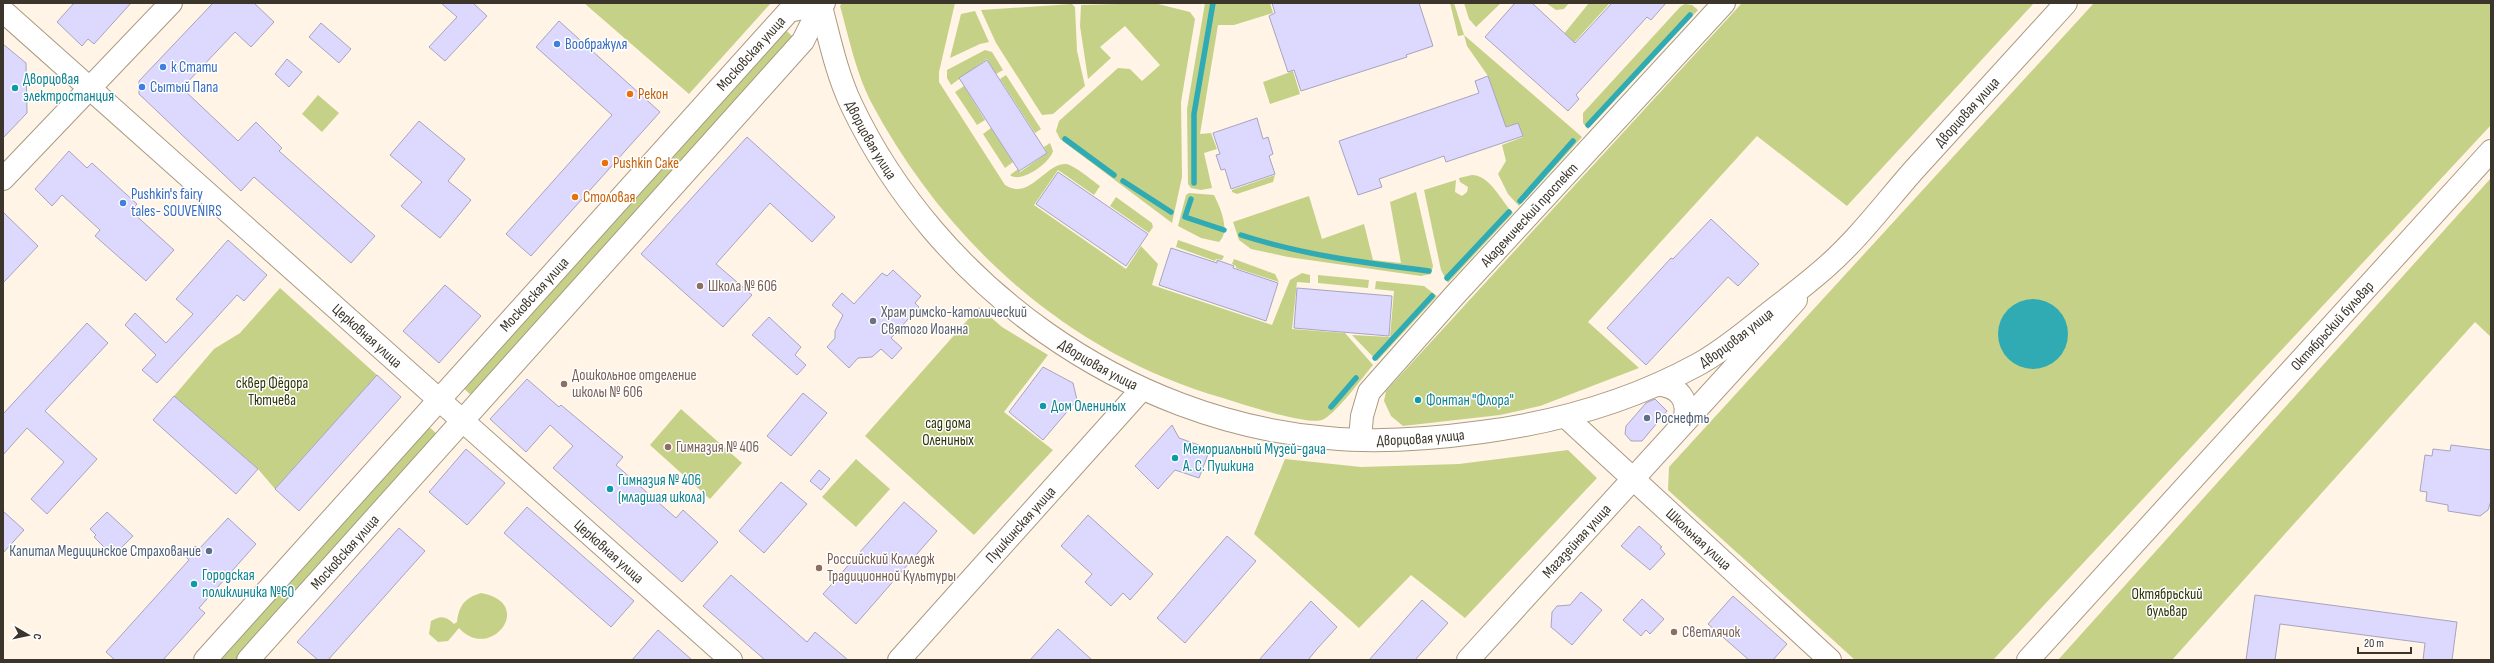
<svg xmlns="http://www.w3.org/2000/svg" width="2494" height="663" font-family="'Sofia Sans Condensed',sans-serif">
<style>
.green{fill:#c6d188}
.water{fill:#31abb3}
.lines{fill:none;stroke-linecap:round;stroke-linejoin:round}
.stream{stroke:#31abb3;stroke-width:5.5}
.building{fill:#dcd8fe;stroke:#a7a4c0}
.minor-casing{stroke:#aa9a82;stroke-width:24}
.major-casing{stroke:#aa9a82;stroke-width:24}
.minor{stroke:#fff;stroke-width:22}
.major{stroke:#fff;stroke-width:22}
.shop-dot{fill:#3f7fe0;stroke:#fff;stroke-width:1.5}
.culture-dot{fill:#0f9aa8;stroke:#fff;stroke-width:1.5}
.food-dot{fill:#e8710a;stroke:#fff;stroke-width:1.5}
.education-dot{fill:#8d6e63;stroke:#fff;stroke-width:1.5}
.worship-dot{fill:#6b7280;stroke:#fff;stroke-width:1.5}
.service-dot{fill:#5c6f8a;stroke:#fff;stroke-width:1.5}
.labels{text-anchor:middle;dominant-baseline:central;stroke-width:3;stroke-linejoin:round;paint-order:stroke}
.shop-label{font-size:15px;fill:#366cbe;stroke:#fff;text-anchor:start}
.street-label{font-size:15px;fill:#3b352b;stroke:#fff}
.culture-label{font-size:15px;fill:#0d838f;stroke:#fff;text-anchor:start}
.food-label{font-size:15px;fill:#c56008;stroke:#fff;text-anchor:start}
.education-label{font-size:15px;fill:#785e54;stroke:#fff;text-anchor:start}
.worship-label{font-size:15px;fill:#5b616d;stroke:#fff;text-anchor:start}
.park-label{font-size:15px;fill:#2f3306;stroke:#fff}
.service-label{font-size:15px;fill:#4e5e75;stroke:#fff;text-anchor:start}
</style>
<rect width="100%" height="100%" fill="#fff4e5"/>
<path class="green" d="M584 3H771L689 94Z
M842 3H955L939 72V82L1005 185C1030 201 1045 163 1066 164 1074 165 1093 181 1100 186L1094 195 1058 170 1034 205 1126 269 1141 246 1158 264 1152 285 1272 325 1290 280 1302 273 1310 275V283L1297 282 1292 329 1345 333 1373 365C1363 377 1335 415 1322 420 1307 425 1241 404 1223 398 1069 354 946 243 871 102 856 73 849 38 840 6Z
M1154 3 1190 12 1195 19 1181 102 1182 177 1172 223 1060 139 1056 131 1059 121 1118 68 1130 69 1142 81 1160 65 1125 26 1100 47 1111 58 1088 79 1080 26 1081 5Z
M1205 3H1270L1273 13 1234 25H1218L1200 134 1211 133 1217 149 1204 153 1212 188 1201 190 1191 188 1188 184 1187 109Z
M1450 3H1454L1464 35 1582 137 1519 206 1508 194 1498 174 1506 161 1502 145 1523 137 1518 123 1506 127 1488 76 1467 46 1464 35 1458 36Z
M1464 3H1501L1476 27 1469 19Z
M1546 3H1569L1564 9 1556 10Z
M1589 3H1610L1559 59 1554 46Z
M1742 3H2034L1847 206 1757 136 1588 322 1639 368 1540 406 1500 415 1403 426 1391 416 1384 401 1386 391Z
M2094 3H2491V125L1993 660H1855L1668 490 1669 467Z
M1072 4 1075 7 1077 51 1085 86 1053 114 1042 115 996 43 981 10Z
M1685 4 1692 5 1698 10 1588 129 1583 123V113L1681 6Z
M975 11 989 42 980 44 950 58 961 14Z
M783 27 794 38 472 396 460 385Z
M985 50 992 52 1003 70 996 74 987 59 951 85 947 78V70Z
M1293 71 1300 94 1270 104 1263 82Z
M1006 75 1041 129 1035 133 1000 79Z
M964 86 985 120 977 125 955 92Z
M318 95 339 113 322 132 302 114Z
M991 128 1013 162 1005 168 983 134Z
M1050 143 1053 151C1050 163 1021 184 1010 175L1018 169 1020 172 1047 153 1044 147Z
M1275 175 1273 182 1237 194 1232 192V190Z
M1472 175C1490 175 1501 201 1513 213L1448 283 1441 270 1424 190 1456 180 1455 192 1462 196 1467 192 1468 187 1460 182 1459 178Z
M2491 178V337L2475 322 2172 660H2058Z
M1416 192 1433 266 1431 274 1421 276 1288 257 1251 249 1239 240 1233 222 1309 196 1322 239 1364 224 1373 260 1401 263 1390 202Z
M1189 193 1214 195C1220 207 1231 231 1219 242L1201 238 1178 226 1186 195Z
M1116 197 1152 223 1153 227 1149 233 1110 206Z
M1178 240 1224 256 1222 260 1216 259 1215 261 1176 247Z
M1234 259 1275 274 1279 282 1236 268V266L1232 264Z
M1318 275 1369 280 1368 288 1318 283Z
M1376 281 1424 286 1437 296 1377 361 1352 335 1390 337 1394 291 1375 289Z
M280 288 377 375 275 489 258 469 174 396 214 349 240 333Z
M979 307 1002 327 1048 355 1004 412 1053 450 974 535 865 436Z
M681 409 742 463 710 499 650 445Z
M426 424 438 435 236 660H214Z
M1568 450 1597 478 1465 618 1411 575 1359 628 1254 534 1285 459 1361 467 1459 464Z
M856 459 890 489 856 527 822 497Z
M481 593C537 603 490 663 459 628L448 641 438 642 429 634 431 621C441 615 446 616 454 624L457 622C459 605 465 598 481 593Z"/>
<path class="water" d="M1998 334a35 35 0 1 1 70 0a35 35 0 1 1-70 0Z"/>
<g class="lines">
<path class="stream" d="M1588 125 1690 15
M1065 139 1114 175
M1123 181 1171 212
M1194 183V114L1213 3
M1191 199 1185 217 1224 230
M1520 201 1573 141
M1241 235C1303 255 1365 263 1429 271
M1447 278 1509 212
M1375 358 1432 296
M1331 407 1356 378"/>
</g>
<path class="building" d="M74 3H131L94 44 88 39 82 46 57 22Z
M213 3H254L274 22 251 47 235 32 182 88 238 141 256 122 282 148 279 151 375 236 351 263 254 177 241 191 139 94V81Z
M441 3H473L487 16 445 61 429 47 457 17Z
M1272 3H1419L1433 46 1406 55 1407 57 1301 91 1294 70 1288 72 1269 16 1275 13Z
M1515 3H1532L1575 43 1612 3H1666L1651 20 1647 17 1576 95 1579 99 1568 111 1485 37Z
M559 21 660 112 531 256 506 234 612 115 536 47Z
M321 23 351 49 339 63 309 37Z
M3 44 26 63 27 113 3 138Z
M287 59 302 72 289 87 275 74Z
M987 60 1047 153 1019 171 959 78Z
M1488 76 1506 127 1518 123 1523 136 1446 162 1444 156 1379 179 1382 187 1358 195 1339 141 1479 93 1475 81Z
M1257 118 1263 139 1268 137 1273 154 1269 156 1275 174 1231 189 1225 169 1221 170 1216 155 1220 154 1213 133Z
M419 121 465 159 448 181 471 200 440 238 401 206 422 182 390 155Z
M747 137 835 217 812 242 770 203 716 264 752 295 723 327 641 254Z
M69 151 87 168 92 163 137 204 131 211 174 250 146 281 95 236 100 230 62 195 52 206 35 189Z
M1058 172 1148 234 1126 266 1036 204Z
M3 212 38 246 3 283Z
M1711 219 1759 264 1738 286 1728 277 1646 365 1607 328 1671 258 1673 259Z
M228 240 267 275 244 301 237 295 157 383 142 370 156 355 125 325 135 313 166 343 193 314 176 299Z
M1171 248 1217 263V260L1234 266 1233 268 1278 283 1266 321 1159 285Z
M893 270 921 296 915 303 919 307 891 338 902 348 892 359 881 349 872 357 858 358 849 368 827 347 835 338V331L843 315 832 305 842 293 854 304 882 273 887 276Z
M445 285 481 316 439 363 403 331Z
M1297 288 1392 296 1389 336 1294 328Z
M769 317 801 347 795 355 806 365 797 375 752 335Z
M87 323 108 343 45 411 97 459 47 514 31 499 64 462 27 428 3 455V414Z
M1043 367 1073 383 1077 400 1043 440 1009 412Z
M377 375 401 397 299 511 275 489Z
M527 379 559 407 561 405 623 457 616 465 676 518 683 510 718 542 682 582 553 468 573 446 550 425 526 452 490 419Z
M803 393 827 413 791 456 767 436Z
M174 396 258 469 236 494 153 420Z
M1655 399 1667 411 1642 441H1631L1625 434 1626 426 1646 403Z
M1172 425 1179 438 1210 449 1199 478 1175 470 1158 489 1135 466Z
M2451 445 2491 450V501L2488 510 2480 516 2448 511V505L2426 501 2427 492 2420 491 2425 455 2432 456 2433 449 2450 451Z
M466 449 505 483 467 525 429 492Z
M819 470 830 479 821 490 810 481Z
M781 482 807 504 764 553 739 531Z
M904 502 937 531 856 624 823 594Z
M527 507 634 601 611 627 504 533Z
M3 511 24 530 3 553Z
M107 512 133 536 113 556 94 537 96 535 90 529Z
M1088 515 1153 574 1130 600 1123 593 1111 606 1085 582 1092 574 1061 546Z
M228 518 256 544 199 608 205 613 163 660H115L106 652 189 560 186 557 195 546 199 549Z
M1639 526 1662 547 1660 548 1665 554 1650 570 1621 546Z
M399 528 425 551 328 660H318L297 642Z
M1227 536 1256 561 1185 643 1157 618Z
M731 575 807 642 815 632 848 660H765L703 606Z
M1581 592 1602 610 1572 645 1551 627 1552 612 1557 606 1570 605Z
M2255 595 2457 622 2452 660H2423L2425 643 2280 624 2275 660H2246Z
M1733 596 1787 644 1773 660H1749L1708 624Z
M1642 599 1664 619 1650 634 1646 630 1641 636 1623 620Z
M1422 600 1448 623 1415 660H1369Z
M1311 601 1337 627 1317 649 1308 660H1259Z
M1058 629 1092 660H1030Z
M658 630 692 660H632Z"/>
<g class="lines">
<g class="minor-casing">
<g id="minor">
<path id="s1" d="M3 11 731 660"/>
<path d="M3 179 171 3"/>
<path d="M1657 385C1679 385 1690 401 1684 421"/>
<path id="s2" d="M1567 418 1830 660"/>
<path id="s3" d="M1360 439 1362 416 1369 392 1454 296 1724 3"/>
<path id="s4" d="M205 660 789 11 824 3"/>
<path id="s5" d="M248 660 803 41 821 5"/>
<path id="s6" d="M899 660 1142 389"/>
<path id="s7" d="M1468 660 1796 300"/>
</g>
</g>
<g class="major-casing">
<g id="major">
<path id="s8" d="M820 3C829 36 836 72 851 104 937 286 1126 421 1328 438 1379 443 1431 439 1482 432 1558 422 1629 402 1697 365 1723 351 1746 331 1769 313 1788 298 1808 283 1826 267 1858 239 1885 203 1913 171 1964 115 2015 59 2066 3"/>
<path id="s9" d="M2028 660 2491 151"/>
</g>
</g>
<use href="#minor" class="minor"/>
<use href="#major" class="major"/>
</g>
<g class="shop-dot">
<circle cx="557" cy="44" r="4"/>
<circle cx="163" cy="67" r="4"/>
<circle cx="142" cy="87" r="4"/>
<circle cx="123" cy="203" r="4"/>
</g>
<g class="culture-dot">
<circle cx="15" cy="88" r="4"/>
<circle cx="1418" cy="400" r="4"/>
<circle cx="1043" cy="406" r="4"/>
<circle cx="1175" cy="458" r="4"/>
<circle cx="610" cy="489" r="4"/>
<circle cx="194" cy="584" r="4"/>
</g>
<g class="food-dot">
<circle cx="630" cy="94" r="4"/>
<circle cx="605" cy="163" r="4"/>
<circle cx="575" cy="197" r="4"/>
</g>
<g class="education-dot">
<circle cx="700" cy="286" r="4"/>
<circle cx="564" cy="384" r="4"/>
<circle cx="668" cy="447" r="4"/>
<circle cx="819" cy="568" r="4"/>
<circle cx="1674" cy="632" r="4"/>
</g>
<circle class="worship-dot" cx="873" cy="321" r="4"/>
<g class="service-dot">
<circle cx="1647" cy="418" r="4"/>
<circle cx="209" cy="551" r="4"/>
</g>
<g class="labels">
<g class="shop-label">
<text x="565" y="44">Воображуля</text>
<text x="171" y="67">к Стати</text>
<text x="150" y="87">Сытый Папа</text>
<text x="131" y="194">Pushkin's fairy<tspan x="131" dy="17">tales- SOUVENIRS</tspan></text>
</g>
<g class="street-label">
<text stroke="none"><textPath href="#s4" startOffset="816">Московская улица</textPath></text>
<text stroke="none"><textPath href="#s8" startOffset="1467">Дворцовая улица</textPath></text>
<text stroke="none"><textPath href="#s8" startOffset="147">Дворцовая улица</textPath></text>
<text stroke="none"><textPath href="#s3" startOffset="287">Академический проспект</textPath></text>
<text stroke="none"><textPath href="#s4" startOffset="492">Московская улица</textPath></text>
<text stroke="none"><textPath href="#s9" startOffset="452">Октябрьский бульвар</textPath></text>
<text stroke="none"><textPath href="#s1" startOffset="488">Церковная улица</textPath></text>
<text stroke="none"><textPath href="#s8" startOffset="1143">Дворцовая улица</textPath></text>
<text stroke="none"><textPath href="#s8" startOffset="471">Дворцовая улица</textPath></text>
<text stroke="none"><textPath href="#s8" startOffset="807">Дворцовая улица</textPath></text>
<text stroke="none"><textPath href="#s6" startOffset="182">Пушкинская улица</textPath></text>
<text stroke="none"><textPath href="#s2" startOffset="179">Школьная улица</textPath></text>
<text stroke="none"><textPath href="#s7" startOffset="161">Магазейная улица</textPath></text>
<text stroke="none"><textPath href="#s1" startOffset="812">Церковная улица</textPath></text>
<text stroke="none"><textPath href="#s5" startOffset="145">Московская улица</textPath></text>
</g>
<g class="culture-label">
<text x="23" y="79">Дворцовая<tspan x="23" dy="17">электростанция</tspan></text>
<text x="1426" y="400">Фонтан "Флора"</text>
<text x="1051" y="406">Дом Олениных</text>
<text x="1183" y="449">Мемориальный Музей-дача<tspan x="1183" dy="17">А. С. Пушкина</tspan></text>
<text x="618" y="480">Гимназия № 406<tspan x="618" dy="17">(младшая школа)</tspan></text>
<text x="202" y="575">Городская<tspan x="202" dy="17">поликлиника №60</tspan></text>
</g>
<g class="food-label">
<text x="638" y="94">Рекон</text>
<text x="613" y="163">Pushkin Cake</text>
<text x="583" y="197">Столовая</text>
</g>
<g class="education-label">
<text x="708" y="286">Школа № 606</text>
<text x="572" y="375">Дошкольное отделение<tspan x="572" dy="17">школы № 606</tspan></text>
<text x="676" y="447">Гимназия № 406</text>
<text x="827" y="559">Российский Колледж<tspan x="827" dy="17">Традиционной Культуры</tspan></text>
<text x="1682" y="632">Светлячок</text>
</g>
<g class="worship-label">
<text x="881" y="312">Храм римско-католический<tspan x="881" dy="17">Святого Иоанна</tspan></text>
</g>
<g class="park-label">
<text x="272" y="383">сквер Фёдора<tspan x="272" dy="17">Тютчева</tspan></text>
<text x="948" y="423">сад дома<tspan x="948" dy="17">Олениных</tspan></text>
<text x="2167" y="594">Октябрьский<tspan x="2167" dy="17">бульвар</tspan></text>
</g>
<g class="service-label">
<text x="1655" y="418">Роснефть</text>
<text x="201" y="551" text-anchor="end">Капитал Медицинское Страхование</text>
</g>
</g>
<rect width="2494" height="663" fill="none" stroke="#3b352b" stroke-width="8"/>
<g transform="translate(28 635) rotate(99)" stroke="#ffffff" stroke-width="3" paint-order="stroke">
<path d="M0-3L7 15L0 10L-7 15Z" fill="#3b352b"/>
<text y="-6" font-size="11" font-weight="bold" text-anchor="middle" fill="#3b352b">С</text>
</g>
<path d="M2358 647v6h53v-6" fill="none" stroke="#3b352b" stroke-width="2"/>
<text x="2364" y="647" font-size="12" fill="#3b352b" stroke="#ffffff" stroke-width="3" paint-order="stroke">20 m</text>
</svg>
